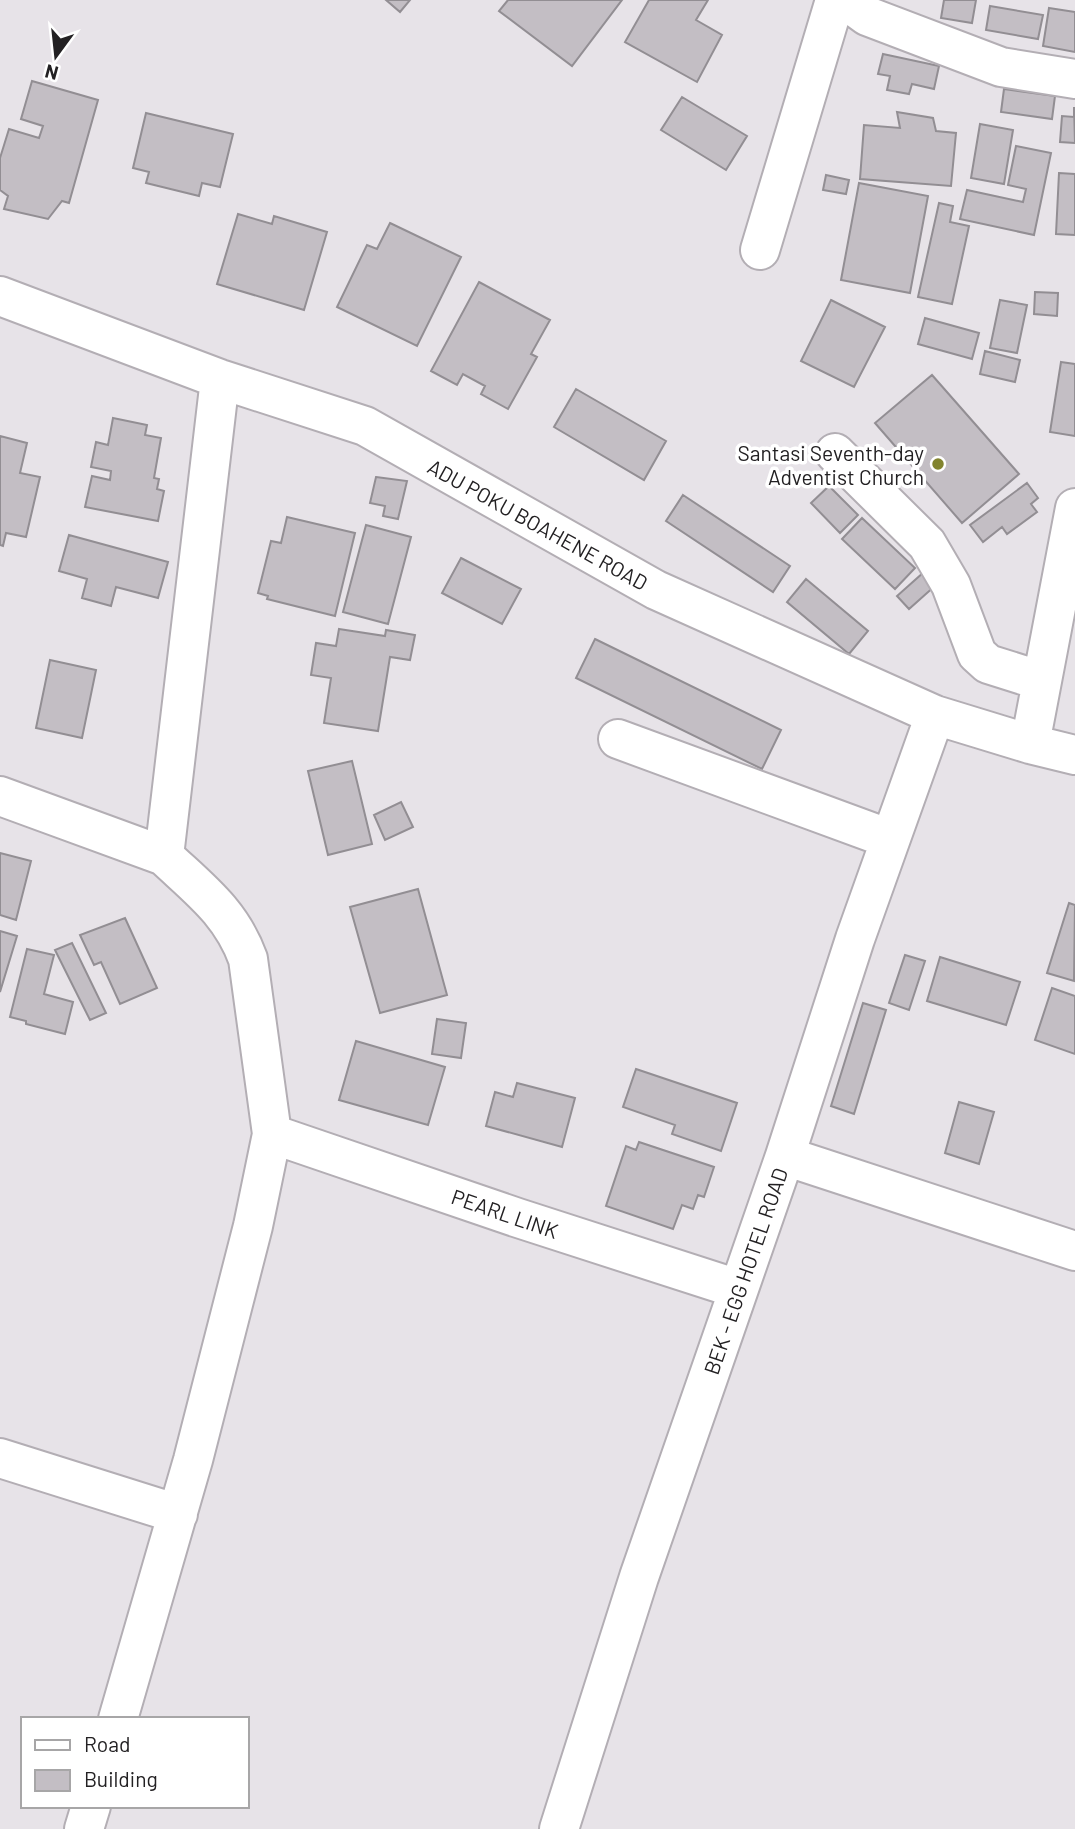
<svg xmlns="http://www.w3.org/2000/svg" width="1075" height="1829" font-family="Barlow,sans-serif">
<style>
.building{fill:#c3bec4;stroke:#928e93;stroke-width:2}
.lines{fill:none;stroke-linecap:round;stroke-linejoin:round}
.minor-casing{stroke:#b3aeb4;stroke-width:42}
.minor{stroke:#fff;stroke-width:38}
.poi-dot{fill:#82842e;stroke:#fff;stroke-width:2.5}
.labels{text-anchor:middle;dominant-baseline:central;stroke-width:7;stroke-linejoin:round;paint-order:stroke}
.poi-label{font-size:21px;fill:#232123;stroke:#fff;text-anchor:end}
.street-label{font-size:21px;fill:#232123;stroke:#fff}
</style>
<rect width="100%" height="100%" fill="#e7e3e8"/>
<path class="building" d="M386 0H410L400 12Z
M508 0H622L572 66 499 11Z
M649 0H708L696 20 722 35 697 82 625 42Z
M944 0H976L972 23 941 18Z
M990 6 1043 15 1038 39 986 30Z
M1049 8 1075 12V52L1043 46Z
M883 54 939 66 934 89 912 84 909 94 887 90 890 76 878 74Z
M32 81 98 100 69 203 62 201 48 219 4 209 8 196 0 190V158L9 129 39 138 43 126 21 119Z
M1004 89 1055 96 1052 119 1001 112Z
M682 97 747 136 726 170 661 130Z
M1074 107 1075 143 1060 142 1062 116 1074 117Z
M897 112 933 118 936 131 956 133 951 186 860 179 864 125 900 128Z
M146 113 233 134 220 187 202 183 199 196 146 183 149 172 133 168Z
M980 124 1013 130 1004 184 971 178Z
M1016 146 1051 153 1034 235 960 219 967 190 1023 202 1026 189 1008 185Z
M1059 173 1075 174V235L1056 234Z
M826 175 849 180 846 194 823 190Z
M859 183 928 196 910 293 841 280Z
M939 203 953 206 950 222 969 226 952 304 918 297Z
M238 214 272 224 274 216 327 232 304 310 217 284Z
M390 223 461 257 417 346 337 307 367 245 377 249Z
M479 282 550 320 531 354 537 357 508 409 481 394 485 386 463 374 457 385 431 371Z
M1035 292 1058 293 1057 316 1034 314Z
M831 300 885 327 854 387 801 361Z
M1000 300 1027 305 1017 353 990 348Z
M925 318 979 333 972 359 918 344Z
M985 351 1020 360 1015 382 980 374Z
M1061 362 1075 364V436L1050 432Z
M932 375 1019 474 962 523 875 423Z
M576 389 666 441 644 480 554 427Z
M113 418 147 425 145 435 161 438 154 478 159 479 157 489 164 491 158 521 85 507 92 476 110 480 111 471 91 467 96 442 108 445Z
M0 436 27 443 20 473 40 477 26 537 6 533 3 546 0 545Z
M376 477 407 481 398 519 383 516 385 506 370 503Z
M1027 483 1038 498 1031 504 1037 512 1007 534 1002 527 983 542 970 525Z
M829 486 858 515 840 533 811 503Z
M683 495 790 566 773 592 666 521Z
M287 517 355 533 335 616 267 599 268 596 258 593 271 541 281 543Z
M862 518 915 568 895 589 842 539Z
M366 525 411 537 388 624 343 612Z
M69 535 168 562 158 598 116 587 111 606 82 598 87 579 59 571Z
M461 558 521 589 502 624 442 593Z
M924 572 936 585 909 609 897 596Z
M806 579 868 631 849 654 787 602Z
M339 629 385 636 386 630 415 635 410 660 390 657 378 731 324 723 331 678 311 675 316 643 336 646Z
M595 639 781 730 762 769 576 678Z
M50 660 96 670 82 738 36 728Z
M352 761 372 844 328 855 308 771Z
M401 802 413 827 385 840 374 815Z
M0 853 31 861 16 920 0 915Z
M418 889 447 995 380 1013 350 907Z
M1069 903 1075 905 1074 981 1047 973Z
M125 918 157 988 120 1004 101 962 94 965 80 935Z
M0 931 17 936 0 992Z
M72 943 106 1013 90 1020 55 950Z
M27 949 54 955 44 994 73 1002 65 1034 26 1024V1021L10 1017Z
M905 955 925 961 909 1010 889 1003Z
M940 957 1020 982 1006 1025 927 1001Z
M1052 988 1075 996V1054L1035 1040Z
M863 1003 886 1010 854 1114 831 1106Z
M437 1019 466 1023 461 1058 432 1054Z
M356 1041 445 1067 428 1125 339 1100Z
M636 1069 737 1103 721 1151 672 1134 675 1125 623 1107Z
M517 1083 575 1098 562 1147 486 1126 495 1092 513 1097Z
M959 1102 994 1112 979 1164 945 1153Z
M639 1142 714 1167 704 1197 698 1195 693 1209 682 1205 673 1229 606 1206 626 1146 636 1150Z"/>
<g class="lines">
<g class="minor-casing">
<path id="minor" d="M845 0 867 16 1001 67 1075 79
M760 250 835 0
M0 296 220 379 365 426 656 590 935 715 1030 744 1075 755
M835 453 927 544 951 585 977 654 988 664 1042 681
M618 739 890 839
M1030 744 1075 508
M0 796 164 856
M272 1134 518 1218 738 1289
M785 1156 1075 1251
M0 1458 178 1514
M118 1719 193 1460 253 1226 272 1134 248 959C231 912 199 889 164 856L220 379
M84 1829 91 1806
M559 1829 639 1577 785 1156 855 939 935 715"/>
</g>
<use href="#minor" class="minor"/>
</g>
<circle class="poi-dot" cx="938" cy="464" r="7"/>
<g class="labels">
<g class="poi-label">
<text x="924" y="452">Santasi Seventh-day<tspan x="924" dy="24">Adventist Church</tspan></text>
</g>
<g class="street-label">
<text transform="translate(538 524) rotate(29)">ADU POKU BOAHENE ROAD</text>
<text transform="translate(505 1213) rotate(19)">PEARL LINK</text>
<text transform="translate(745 1271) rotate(-71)">BEK - EGG HOTEL ROAD</text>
</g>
</g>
<rect x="21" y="1717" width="228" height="91" fill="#ffffff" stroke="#a7a6a7" stroke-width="2"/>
<rect x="35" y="1740" width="35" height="10" fill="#ffffff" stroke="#a7a6a7" stroke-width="2"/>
<text x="84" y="1752" font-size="21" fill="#232123">Road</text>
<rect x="35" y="1770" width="35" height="21" fill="#c3bec4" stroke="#a7a6a7" stroke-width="2"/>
<text x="84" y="1787" font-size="21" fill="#232123">Building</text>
<g transform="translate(56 56) rotate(195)" stroke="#ffffff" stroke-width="5" paint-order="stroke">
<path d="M0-5L12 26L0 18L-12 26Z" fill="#232123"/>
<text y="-10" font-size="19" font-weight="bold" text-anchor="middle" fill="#232123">N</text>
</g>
</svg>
